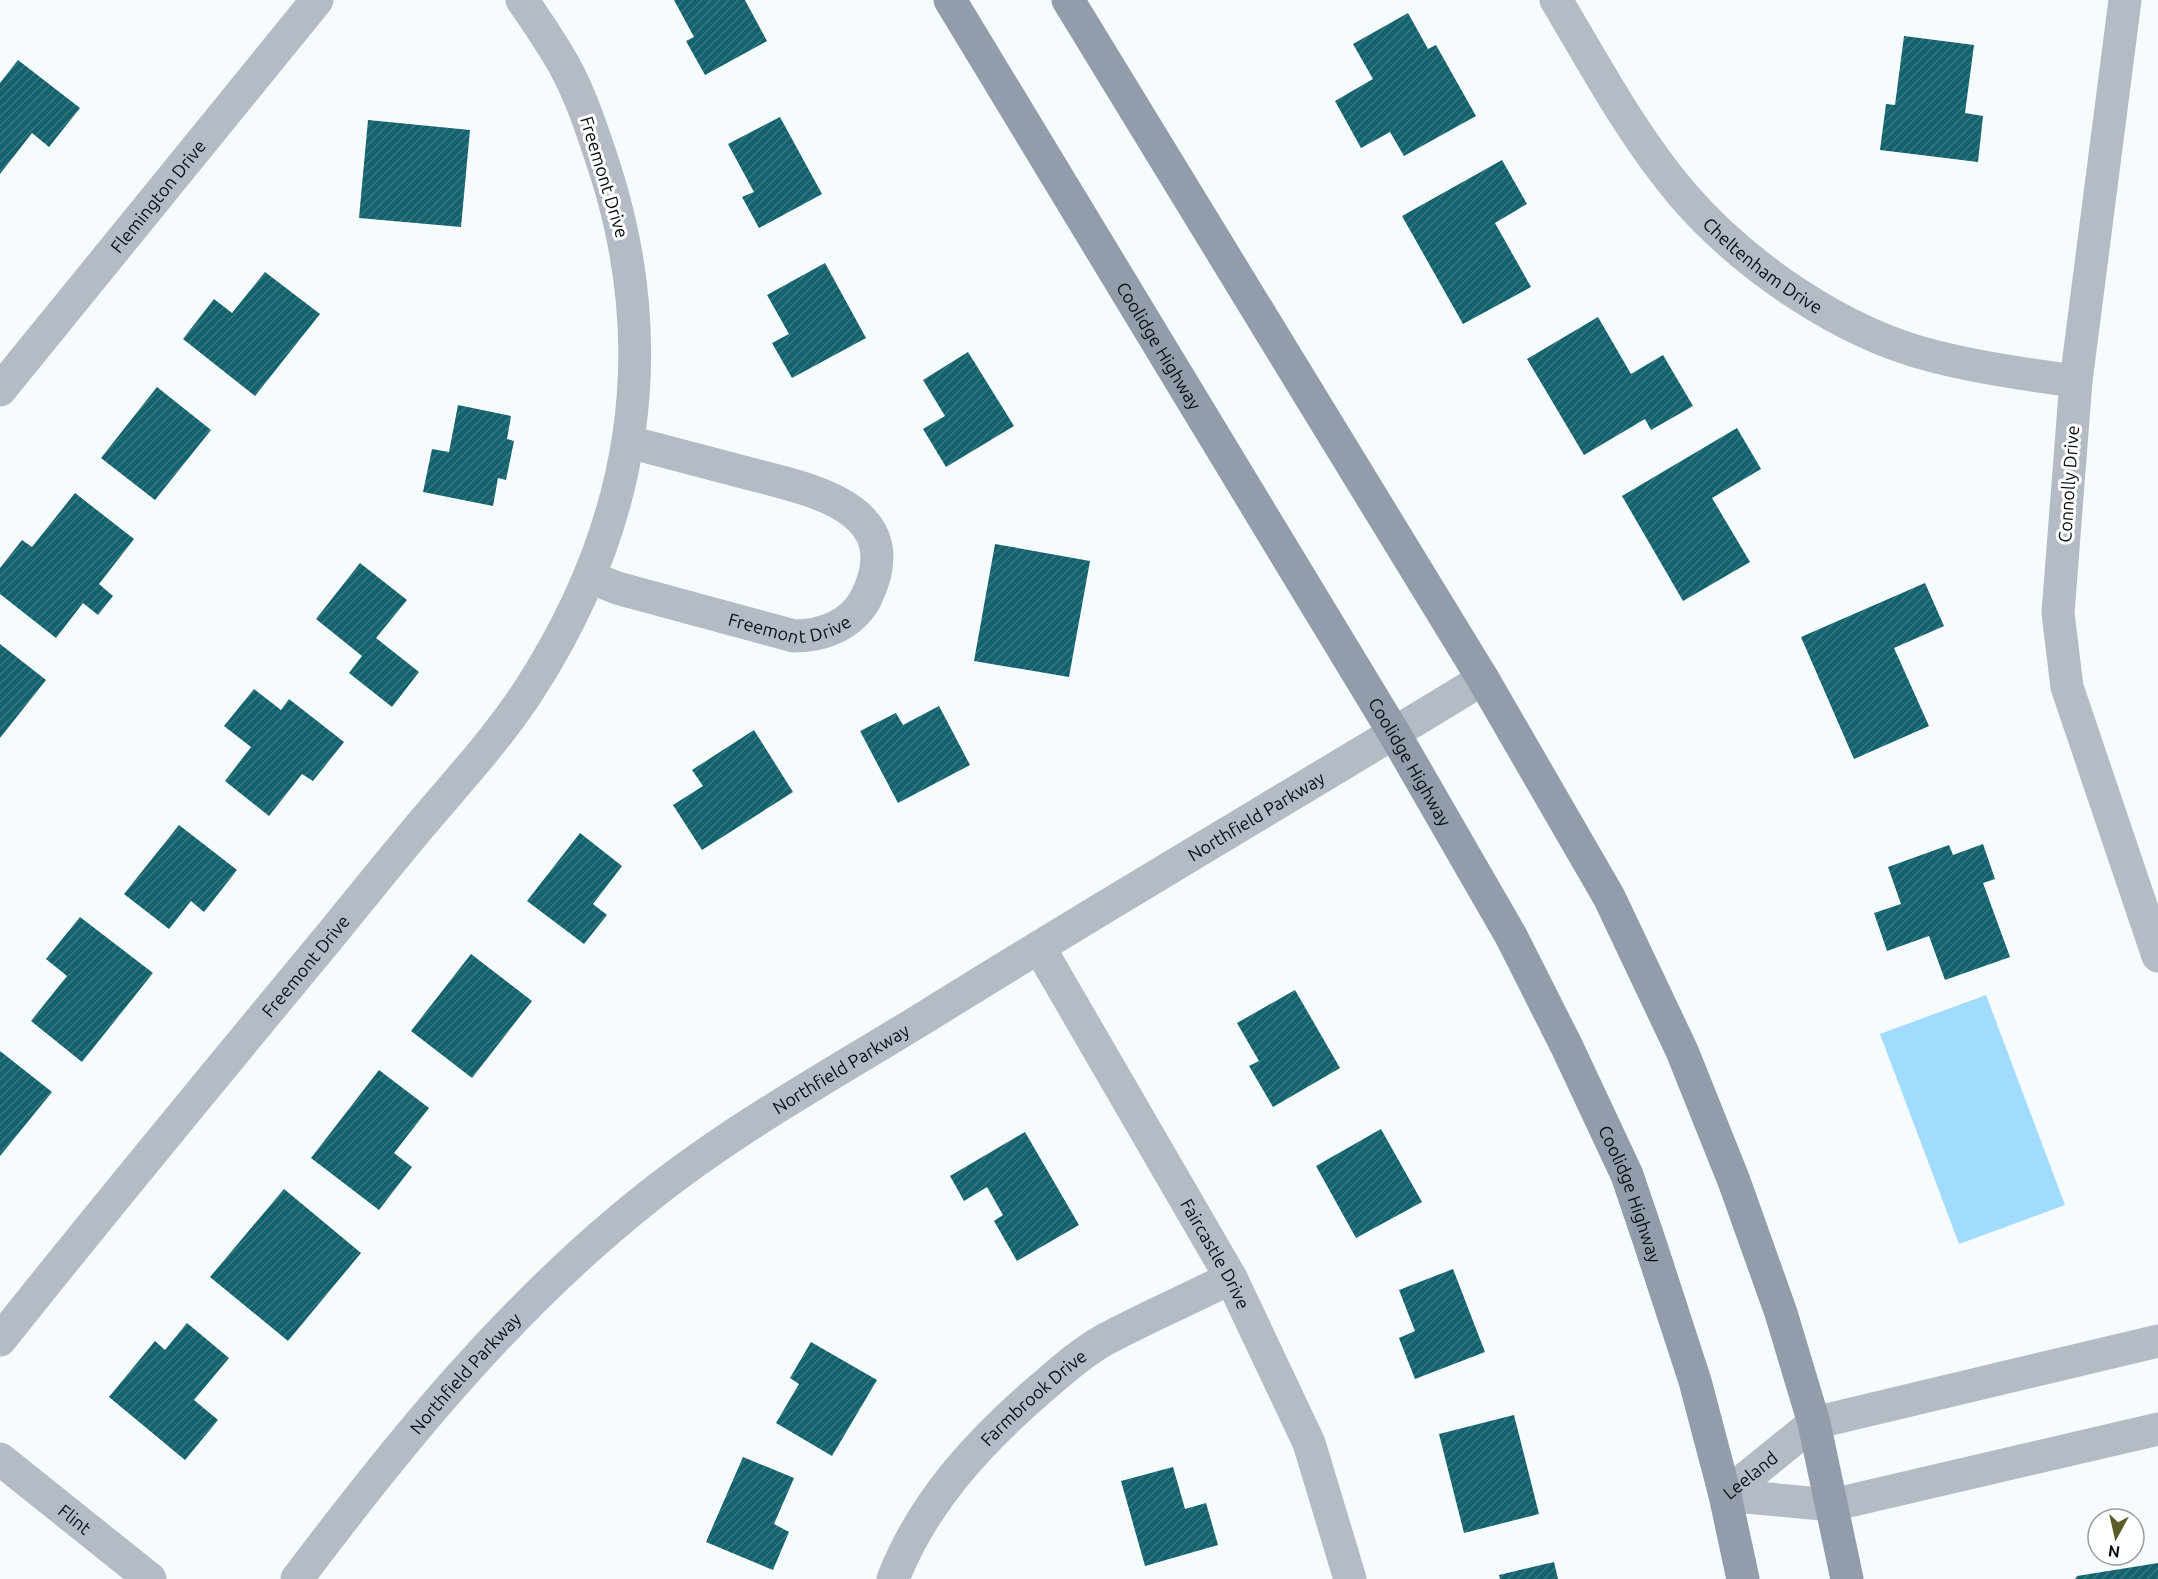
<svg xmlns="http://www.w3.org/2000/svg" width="2158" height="1579" font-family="Ubuntu,sans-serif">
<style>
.park{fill:#a1dcff}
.building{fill:url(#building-hatch)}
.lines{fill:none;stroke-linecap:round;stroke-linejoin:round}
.street{stroke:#b5bbc5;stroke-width:33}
.secondary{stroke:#939caa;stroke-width:33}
.labels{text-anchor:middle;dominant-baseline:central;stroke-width:6;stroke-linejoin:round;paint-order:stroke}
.street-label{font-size:18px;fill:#060d12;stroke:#fff}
</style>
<defs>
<pattern id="building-hatch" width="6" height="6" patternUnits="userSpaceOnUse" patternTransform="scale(1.5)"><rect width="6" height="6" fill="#13626d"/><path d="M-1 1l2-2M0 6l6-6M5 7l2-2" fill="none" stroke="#3b7780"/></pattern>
</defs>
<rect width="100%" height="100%" fill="#f6fbfe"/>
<path class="park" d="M1986 995 2065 1205 1959 1244 1880 1034Z"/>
<path class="building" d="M674 0H745L767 41 705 75 686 41 694 37Z
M1408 13 1428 49 1436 45 1476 116 1404 156 1390 132 1361 148 1335 101 1373 79 1353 44Z
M1904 36 1974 45 1965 113 1983 116 1978 162 1880 150 1886 104 1895 105Z
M18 60 80 108 49 147 32 133 0 174V83Z
M780 117 822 194 759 228 742 197 754 192 728 144Z
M368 120 470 130 461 227 359 218Z
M1502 160 1527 204 1495 223 1531 287 1463 324 1402 216Z
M825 263 866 338 792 378 772 343 789 334 767 295Z
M265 272 320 314 255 396 183 339 214 299 232 313Z
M1598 317 1631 374 1663 355 1693 406 1651 430 1645 419 1584 455 1527 359Z
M968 352 1014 426 946 467 923 429 945 416 923 380Z
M157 387 211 430 155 500 101 458Z
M458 405 511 416 507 439 514 441 506 480 498 478 493 506 423 492 432 449 449 452Z
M1737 428 1761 469 1712 498 1750 562 1683 601 1622 496Z
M75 493 134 539 99 584 113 596 98 615 83 603 56 638 0 594V568L22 540 32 547Z
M995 544 1090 561 1069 677 974 661Z
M360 563 407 600 376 638 419 672 392 707 349 673 362 656 316 619Z
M1925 583 1944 626 1894 648 1929 726 1854 759 1801 637Z
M0 644 46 680 0 738Z
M254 689 281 710 289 699 344 742 313 781 302 774 269 816 225 781 251 747 224 726Z
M939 706 970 765 898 803 860 731 896 713 903 725Z
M754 730 793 792 702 850 673 805 703 786 692 770Z
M179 825 237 870 204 912 191 901 169 929 124 894Z
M580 833 622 866 593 904 607 915 584 944 527 901Z
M1983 844 1995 879 1983 883 2010 957 1945 980 1929 936 1887 951 1874 913 1901 904 1888 867 1949 845 1953 855Z
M80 917 153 973 82 1062 31 1021 67 976 46 959Z
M471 954 532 1001 472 1078 411 1031Z
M1295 990 1340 1068 1273 1107 1249 1066 1259 1061 1237 1023Z
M0 1051 52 1092 0 1156Z
M379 1070 429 1108 394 1153 412 1167 379 1210 311 1158Z
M1381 1129 1422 1202 1356 1238 1316 1166Z
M1025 1132 1079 1225 1017 1261 994 1221 1003 1215 987 1187 964 1201 950 1176Z
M284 1189 361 1253 288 1341 210 1277Z
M1453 1269 1485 1352 1415 1379 1399 1338 1415 1331 1399 1290Z
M187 1323 229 1358 194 1400 218 1420 185 1460 109 1397 155 1341 165 1350Z
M811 1342 877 1380 832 1456 776 1423 799 1384 790 1378Z
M1514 1415 1539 1514 1464 1533 1439 1434Z
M743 1457 794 1478 774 1524 789 1532 773 1570 706 1542Z
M1173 1467 1185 1509 1206 1503 1218 1545 1145 1566 1121 1481Z
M1554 1562 1558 1579H1500L1499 1575Z
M2158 1563V1579H2075L2077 1576Z"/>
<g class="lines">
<g class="street">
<path id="s1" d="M1556 0C1595 65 1632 135 1682 194 1743 265 1841 333 1933 356 1980 368 2028 375 2076 381"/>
<path d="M2125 0 2076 381 2058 613 2067 687 2158 956"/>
<path id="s2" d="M0 390 317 0"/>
<path id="s3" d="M590 577 617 588 794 636C823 636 852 625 866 598 911 506 807 489 743 472 705 462 667 452 629 442"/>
<path id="s4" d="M1039 947 1231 1278 1309 1443 1350 1579"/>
<path id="s5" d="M0 1340C108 1204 219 1070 330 936 360 899 390 862 420 826 458 781 497 739 529 690 633 529 664 354 605 169 592 130 579 88 557 53 546 35 534 17 522 0"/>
<path id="s6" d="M0 1459 150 1579"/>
<path id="s7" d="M1725 1495 1814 1423 2158 1341"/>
<path d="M1725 1495 1832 1505 2158 1429"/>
<path id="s8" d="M297 1579C400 1442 508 1309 643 1201 731 1130 831 1075 927 1016 1111 901 1298 792 1483 679"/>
<path id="s9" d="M893 1579C923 1502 978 1443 1039 1390 1059 1373 1081 1353 1104 1340 1145 1318 1189 1299 1231 1278"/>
</g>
<g class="secondary">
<path id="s10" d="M950 0 1394 733 1511 936 1567 1047 1627 1175 1650 1243 1695 1381 1725 1495 1743 1579"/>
<path d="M1068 0 1483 679 1609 897 1682 1051 1734 1181 1781 1313 1814 1423 1847 1579"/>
</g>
</g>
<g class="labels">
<g class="street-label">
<text transform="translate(605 177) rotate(73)">Freemont Drive</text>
<text stroke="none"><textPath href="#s2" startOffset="250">Flemington Drive</textPath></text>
<text stroke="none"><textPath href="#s1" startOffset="340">Cheltenham Drive</textPath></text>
<text stroke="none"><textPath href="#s10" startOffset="404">Coolidge Highway</textPath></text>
<text transform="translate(2068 484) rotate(-86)">Connolly Drive</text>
<text stroke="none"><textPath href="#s3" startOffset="208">Freemont Drive</textPath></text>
<text stroke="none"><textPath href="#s10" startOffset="890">Coolidge Highway</textPath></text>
<text stroke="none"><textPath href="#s8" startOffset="1238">Northfield Parkway</textPath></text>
<text stroke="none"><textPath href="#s5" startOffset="483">Freemont Drive</textPath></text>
<text stroke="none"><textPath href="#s8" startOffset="752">Northfield Parkway</textPath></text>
<text stroke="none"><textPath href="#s10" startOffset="1376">Coolidge Highway</textPath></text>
<text stroke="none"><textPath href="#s4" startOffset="354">Faircastle Drive</textPath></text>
<text stroke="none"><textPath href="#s8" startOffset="266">Northfield Parkway</textPath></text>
<text stroke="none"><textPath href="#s9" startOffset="232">Farmbrook Drive</textPath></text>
<text stroke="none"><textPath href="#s7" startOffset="32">Leeland</textPath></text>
<text stroke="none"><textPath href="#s6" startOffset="96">Flint</textPath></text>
</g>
</g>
<g transform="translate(2116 1537) rotate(188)"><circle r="28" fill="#ffffff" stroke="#9b9ea0" stroke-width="1.5"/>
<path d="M0-4.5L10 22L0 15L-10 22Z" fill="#5c5c29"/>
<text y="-9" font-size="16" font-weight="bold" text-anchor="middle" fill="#060d12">N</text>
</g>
</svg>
